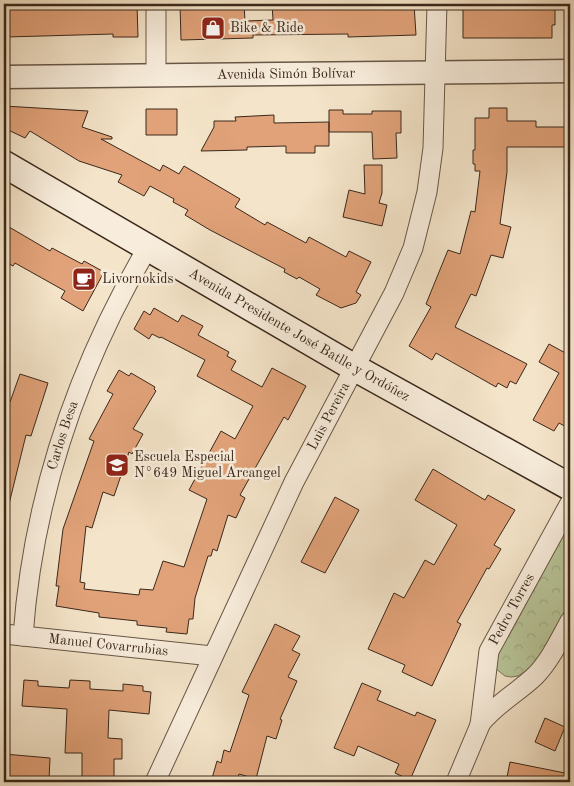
<svg xmlns="http://www.w3.org/2000/svg" width="574" height="786" font-family="'Old Standard TT',serif">
<style>
.park{fill:url(#park-crowns);stroke:#79765a}
.building{fill:#e1a279;stroke:#3a281b}
.lines{fill:none;stroke-linecap:round;stroke-linejoin:round}
.minor-casing{stroke:#685746;stroke-width:21}
.tertiary-casing{stroke:#685746;stroke-width:25}
.secondary-casing{stroke:#3a281b;stroke-width:29}
.minor{stroke:#f8eddc;stroke-width:19}
.tertiary{stroke:#f8eddc;stroke-width:22}
.secondary{stroke:#f8eddc;stroke-width:26}
.labels{text-anchor:middle;dominant-baseline:central;stroke-width:5;stroke-linejoin:round;paint-order:stroke}
.poi-label{font-size:14px;fill:#3a281b;stroke:#f8eddc;text-anchor:start}
.street-label{font-size:14px;fill:#3a281b;stroke:#f8eddc}
</style>
<defs>
<pattern id="park-crowns" width="20" height="18" patternUnits="userSpaceOnUse" patternTransform="scale(1.25)"><rect width="20" height="18" fill="#b8c599"/><path d="M2 6a3 3 0 1 1 6 0M12 15a3 3 0 1 1 6 0" fill="none" stroke="#9fa983"/></pattern>
</defs>
<rect width="100%" height="100%" fill="#f4e4c9"/>
<filter id="stains"><feTurbulence type="fractalNoise" baseFrequency=".004" numOctaves="4"/><feColorMatrix values="0 0 0 0 .2 0 0 0 0 .09 0 0 0 0 .02 0 0 0 .5 -.17"/></filter>
<radialGradient id="worn" r=".72"><stop offset=".6" stop-color="#630" stop-opacity="0"/><stop offset="1" stop-color="#630" stop-opacity=".3"/></radialGradient>
<path class="park" d="M570 515V603L538 659 529 669 518 676 511 677 505 676 495 668V653Z"/>
<path class="building" d="M4 4H137L138 37H113V34L6 37V34H4Z
M180 4H244L245 21 273 20 272 4H323V7L414 4 416 35 348 37V34L253 35V38L181 40Z
M463 4H555V25H552V38H463Z
M4 106 88 111 82 127 112 137V139H101L160 171 163 165 179 174 184 166 240 199 235 207 265 225 267 222 306 243 309 237 346 257 349 251 371 262 356 292 361 295 356 303 341 308 316 295 320 289 299 277 297 279 284 272 285 269 210 230 185 215 188 210 173 202 174 199 150 186 144 196 118 182 122 175 79 161 30 131 25 138 4 128Z
M489 108H507V121H536V127H570V147H507V172L500 224 511 227 503 258 491 255 476 296 471 294 455 327 527 364 516 384 510 381 507 388 498 383 496 387 436 353 432 360 409 346 431 307 426 304 448 250 460 254 471 211 475 212 480 171H475V164H473V150H475V118H489Z
M146 109H177V135H146Z
M329 110H343V114H372V111H401V133H396L397 158 373 159 372 132H329Z
M274 115V123L329 122V146H315V153H286V146L247 147V150L201 151 214 127V121H236L235 117Z
M364 165H382V193L379 203 387 205 382 226 343 217 349 190 365 194Z
M4 224 50 251 52 248 82 264 84 261 104 272 83 311 61 298 65 291 15 263 13 266 4 261Z
M154 308 178 322 182 315 203 326 198 335 229 352 227 356 236 361 231 370 262 387 272 368 306 386 288 420 284 417 240 495 245 498 236 518 228 515 217 551 213 549 211 556H208L195 598 193 619H189L187 634 166 632 167 628 137 625V621L99 617V613L56 606 59 586H56L63 529 94 441 89 439 113 394 107 391 119 370 129 376 131 373 155 387 154 389 156 391 133 429 143 434 132 454 129 452 114 496 103 492 92 528 86 526 80 582 85 583 84 589 139 595 140 589 153 590 163 561 184 567 207 499 189 490 221 431 235 439 253 406 197 376 205 360 161 337 160 338 152 334 149 339 134 329 144 311 150 315Z
M549 344 569 355 570 353V429L559 423 554 431 533 420 559 373 539 362Z
M20 374 48 383 31 436 26 435 9 504 4 503V442L9 421 4 420V400L10 402Z
M433 469 485 500 488 495 515 510 494 545 501 549 489 569 487 568 457 622 461 624 432 686 402 672 405 665 368 649 394 593 404 598 425 560 434 565 457 525 415 500Z
M335 497 359 510 325 573 301 562Z
M275 624 300 636 292 650 300 654 288 677 297 681 280 719 282 720 276 739 267 736 256 779 239 774 237 782H211L217 761 221 763 224 750 230 752 249 695 242 692Z
M24 680 38 681V686L69 688 70 680 90 681V689L123 691V684L143 686V691L151 692 149 714 109 710 108 738 122 739V759H114V782H82V753H65L67 709 22 706Z
M362 683 381 691 377 700 415 716 417 712 436 720 410 780 395 773 399 764 358 746 354 756 334 748Z
M545 718 565 727 555 751 535 742Z
M4 754 50 758 49 780 4 777Z
M510 762 570 774V782H506Z"/>
<g class="lines">
<g class="minor-casing">
<g id="minor">
<path d="M156 76V4"/>
<path id="s1" d="M4 634 212 656"/>
<path id="s2" d="M23 636C33 497 77 368 148 247"/>
<path d="M480 724C496 704 517 693 535 676 550 661 560 639 570 621"/>
<path id="s3" d="M155 782 294 482 394 293 413 248 427 192 433 148 437 4"/>
<path id="s4" d="M456 782 480 725 489 651 570 503"/>
</g>
</g>
<g class="tertiary-casing">
<g id="tertiary">
<path id="s5" d="M4 77 570 71"/>
</g>
</g>
<g class="secondary-casing">
<g id="secondary">
<path id="s6" d="M4 164 355 368 570 487"/>
</g>
</g>
<use href="#minor" class="minor"/>
<use href="#tertiary" class="tertiary"/>
<use href="#secondary" class="secondary"/>
</g>
<defs>
<g id="shop-square" transform="scale(1.25)"><rect x="-9" y="-9" width="18" height="18" rx="4" fill="#8f2418" stroke="#f8eddc"/><path d="M-5-2.5h2.3a2.7 3.5 0 0 1 5.4 0H5L5.5 6h-11ZM-1.5-2.5h3a1.5 2.3 0 0 0-3 0Z" fill="#fff"/></g>
<g id="cafe-square" transform="scale(1.25)"><rect x="-9" y="-9" width="18" height="18" rx="4" fill="#8f2418" stroke="#f8eddc"/><path d="M-5.5-4.5H6V0H3Q3 3.5 0 3.5H-2.5Q-5.5 3.5-5.5 0ZM3-3.2v2h1.7v-2ZM-6 4.5H4V6H-6Z" fill="#fff"/></g>
<g id="school-square" transform="scale(1.25)"><rect x="-9" y="-9" width="18" height="18" rx="4" fill="#8f2418" stroke="#f8eddc"/><path d="M0-5L7-2L0 1L-7-2ZM-4 1L0 2.5L4 1V4Q0 6-4 4Z" fill="#fff"/></g>
</defs>
<g fill-rule="evenodd">
<use href="#shop-square" x="213" y="28"/>
<use href="#cafe-square" x="84" y="279"/>
<use href="#school-square" x="117" y="465"/>
</g>
<g class="labels">
<g class="poi-label">
<text x="230" y="28">Bike &amp; Ride</text>
<text x="102" y="279">Livornokids</text>
<text x="134" y="457">Escuela Especial<tspan x="134" dy="16">N°649 Miguel Arcangel</tspan></text>
</g>
<g class="street-label">
<text stroke="none"><textPath href="#s5" startOffset="282">Avenida Simón Bolívar</textPath></text>
<text stroke="none"><textPath href="#s6" startOffset="341">Avenida Presidente José Batlle y Ordóñez</textPath></text>
<text stroke="none"><textPath href="#s3" startOffset="405">Luis Pereira</textPath></text>
<text stroke="none"><textPath href="#s2" startOffset="205">Carlos Besa</textPath></text>
<text stroke="none"><textPath href="#s4" startOffset="184">Pedro Torres</textPath></text>
<text stroke="none"><textPath href="#s1" startOffset="105">Manuel Covarrubias</textPath></text>
</g>
</g>
<rect width="574" height="786" fill="none" stroke="#f4e4c9" stroke-width="20"/>
<rect x="5" y="5" width="564" height="776" fill="none" stroke="#3a281b" stroke-width="2.5"/>
<rect x="10" y="10" width="554" height="766" fill="none" stroke="#3a281b"/>
<rect width="100%" height="100%" filter="url(#stains)"/>
<rect width="100%" height="100%" fill="url(#worn)"/>
</svg>
